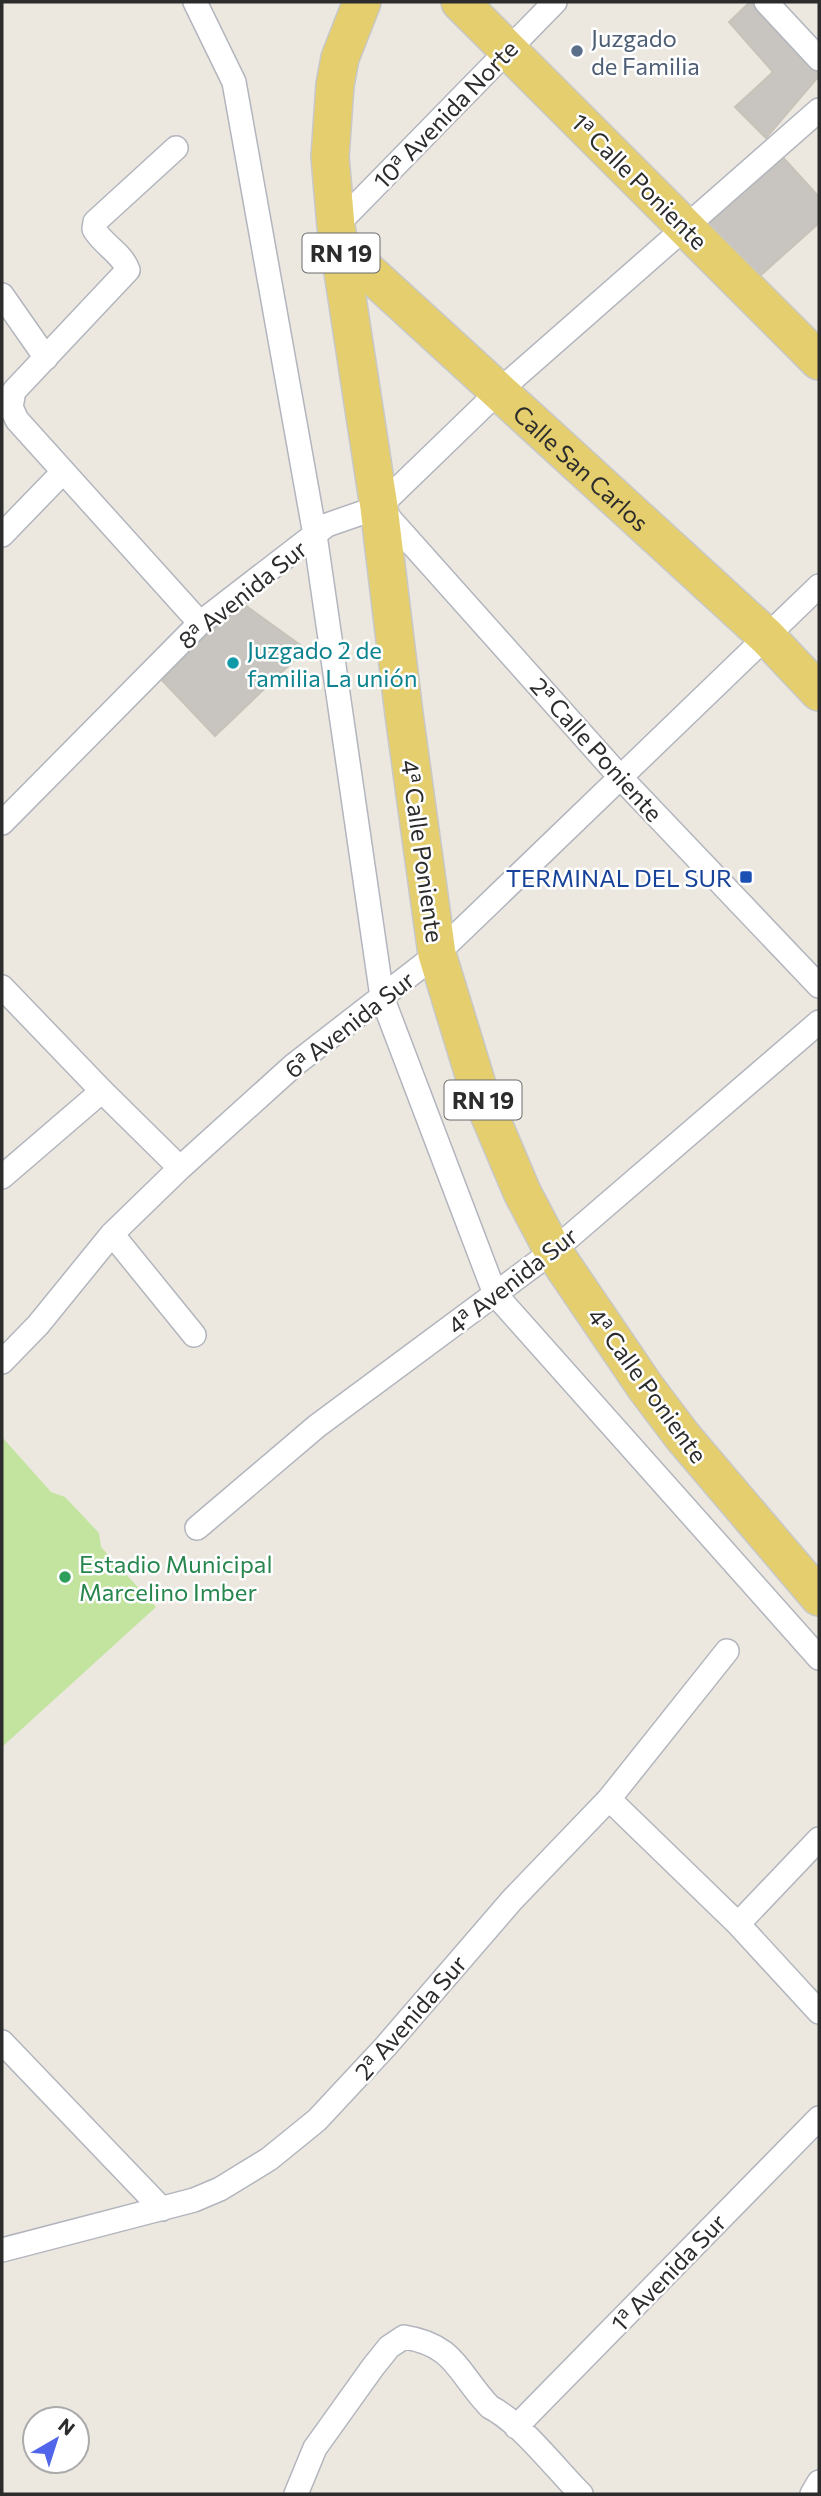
<svg xmlns="http://www.w3.org/2000/svg" width="821" height="2496" font-family="Commissioner,sans-serif">
<style>
.pitch{fill:#c3e49f}
.building{fill:#c8c4bf;stroke:#c8c3b9;stroke-width:2}
.lines{fill:none;stroke-linecap:round;stroke-linejoin:round}
.minor-casing{stroke:#b3b5be;stroke-width:26}
.primary-casing{stroke:#c8c8c8;stroke-width:40}
.minor{stroke:#fff;stroke-width:23}
.primary{stroke:#e4ce6d;stroke-width:37}
.service-dot{fill:#5c6f8a;stroke:#fff;stroke-width:2.5}
.culture-dot{fill:#0f9aa8;stroke:#fff;stroke-width:2.5}
.transit-dot{fill:#1a4fb4;stroke:#fff;stroke-width:2.5}
.leisure-dot{fill:#2e9e5b;stroke:#fff;stroke-width:2.5}
.labels{text-anchor:middle;dominant-baseline:central;stroke-width:5;stroke-linejoin:round;paint-order:stroke}
.shield{fill:#fff;stroke:#6b6b6b;stroke-width:2}
.shield-label{font-size:23px;font-weight:bold;fill:#2c2c2c}
.service-label{font-size:24px;fill:#4e5e75;stroke:#fff;text-anchor:start}
.street-label{font-size:24px;fill:#2c2c2c;stroke:#fff}
.culture-label{font-size:24px;fill:#0d838f;stroke:#fff;text-anchor:start}
.transit-label{font-size:24px;fill:#164399;stroke:#fff;text-anchor:end}
.leisure-label{font-size:24px;fill:#27864d;stroke:#fff;text-anchor:start}
</style>
<rect width="100%" height="100%" fill="#ece8e0"/>
<path class="pitch" d="M2 1437 51 1492 65 1497 99 1533 101 1547 156 1607 2 1747Z"/>
<path class="building" d="M750 2H757L819 71V76L766 138 735 107 773 72 729 22Z
M779 153 819 197V223L752 283 698 224Z
M242 603 306 649 215 736 159 677Z"/>
<g class="lines">
<g class="minor-casing">
<path id="minor" d="M195 2 234 82 315 535 382 997 495 1294 819 1658
M766 2 819 59
M176 148 95 222 94 229C103 245 122 253 128 270L14 391 11 407 17 420 200 623
M336 226 555 2
M2 295 46 358
M381 509 621 778 819 986
M2 535 63 472
M2 823 200 623 327 525 379 507 499 391 819 110
M2 987 102 1091 180 1168
M2 1177 102 1091
M112 1234 194 1335
M2 1362 38 1325 112 1234 180 1168 294 1065 437 954 819 586
M197 1528 317 1426 553 1251 819 1022
M609 1799 738 1924 819 2012
M738 1924 819 1839
M2 2042 162 2209
M2 2250 194 2200 220 2189 269 2159 317 2120 386 2046 512 1900 609 1799 727 1651
M516 2427 819 2118
M296 2494 315 2448 373 2367 389 2347 404 2337C456 2345 458 2374 490 2407 520 2422 556 2469 581 2494
M812 2494 819 2482"/>
</g>
<g class="primary-casing">
<g id="primary">
<path d="M362 2 340 58 335 85 330 157 336 226 379 507 404 714 437 954 478 1088 522 1192 553 1251 646 1388 683 1437 819 1597"/>
<path d="M460 2 819 361"/>
<path id="s1" d="M339 245 767 637 819 692"/>
</g>
</g>
<use href="#minor" class="minor"/>
<use href="#primary" class="primary"/>
</g>
<circle class="service-dot" cx="577" cy="51" r="7"/>
<circle class="culture-dot" cx="233" cy="663" r="7"/>
<rect class="transit-dot" x="739" y="870" width="14" height="14" rx="3.5"/>
<circle class="leisure-dot" cx="65" cy="1577" r="7"/>
<g class="labels">
<g class="shield">
<rect x="302.5" y="233.5" width="77" height="39" rx="5"/>
<rect x="444.5" y="1080.5" width="77" height="39" rx="5"/>
</g>
<g class="shield-label">
<text x="341" y="253">RN 19</text>
<text x="483" y="1100">RN 19</text>
</g>
<g class="service-label">
<text x="591" y="37">Juzgado<tspan x="591" dy="28">de Familia</tspan></text>
</g>
<g class="street-label">
<text transform="translate(445 114) rotate(-46)">10ª Avenida Norte</text>
<text transform="translate(640 181) rotate(45)">1ª Calle Poniente</text>
<text stroke="none"><textPath href="#s1" startOffset="329">Calle San Carlos</textPath></text>
<text transform="translate(242 594) rotate(-39)">8ª Avenida Sur</text>
<text transform="translate(597 749) rotate(48)">2ª Calle Poniente</text>
<text transform="translate(423 851) rotate(82)">4ª Calle Poniente</text>
<text transform="translate(349 1024) rotate(-38)">6ª Avenida Sur</text>
<text transform="translate(512 1280) rotate(-38)">4ª Avenida Sur</text>
<text transform="translate(648 1385) rotate(54)">4ª Calle Poniente</text>
<text transform="translate(410 2017) rotate(-49)">2ª Avenida Sur</text>
<text transform="translate(668 2272) rotate(-46)">1ª Avenida Sur</text>
</g>
<g class="culture-label">
<text x="247" y="649">Juzgado 2 de<tspan x="247" dy="28">familia La unión</tspan></text>
</g>
<g class="transit-label">
<text x="732" y="877">TERMINAL DEL SUR</text>
</g>
<g class="leisure-label">
<text x="79" y="1563">Estadio Municipal<tspan x="79" dy="28">Marcelino Imber</tspan></text>
</g>
</g>
<rect width="821" height="2496" fill="none" stroke="#2c2c2c" stroke-width="7"/>
<g transform="translate(56 2440) rotate(39)"><circle r="33" fill="#ffffff" stroke="#ababab" stroke-width="2"/>
<path d="M0-5L12 26L0 18L-12 26Z" fill="#5065e9"/>
<text y="-10" font-size="19" font-weight="bold" text-anchor="middle" fill="#2c2c2c">N</text>
</g>
</svg>
